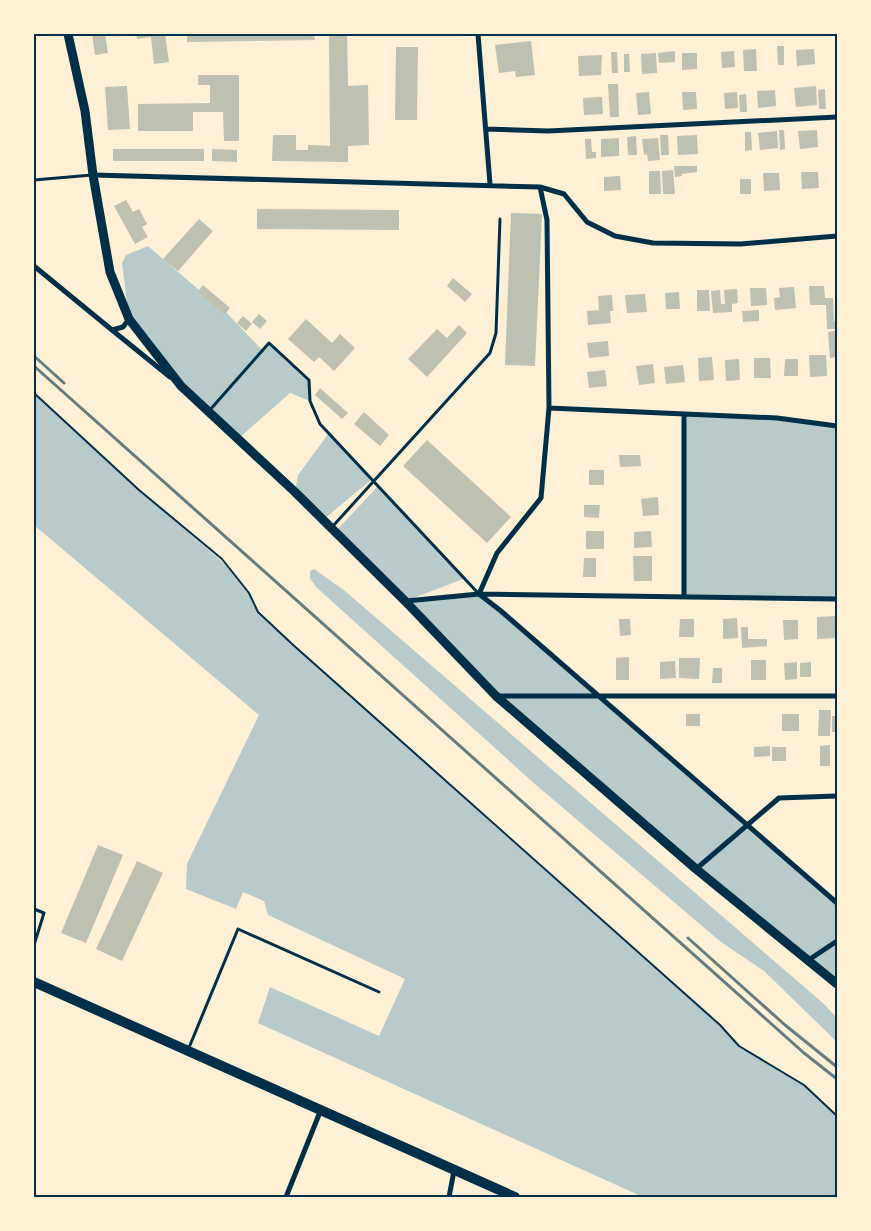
<svg xmlns="http://www.w3.org/2000/svg" width="871" height="1231" font-family="Rubik,sans-serif">
<style>
.green{fill:#b9caca}
.building{fill:#bec0b2}
.lines{fill:none;stroke-linecap:round;stroke-linejoin:round}
.path{stroke:#003049;stroke-width:2}
.service{stroke:#003049;stroke-width:3}
.minor{stroke:#003049;stroke-width:5}
.tertiary{stroke:#003049;stroke-width:9}
.primary{stroke:#003049;stroke-width:10}
.rail{stroke:#657d81;stroke-width:3}
.neatline{fill:none;stroke:#003049;stroke-width:2}
</style>
<rect width="100%" height="100%" fill="#fdf0d5"/>
<path class="green" d="M148 246 199 290 197 292 224 315 226 312 262 350 269 343 309 380 310 401 290 393 238 439 181 386 129 319 122 263 126 255Z
M34 393 139 490 227 566 249 593 258 612 291 643 720 1025 739 1046 804 1085 837 1116V1197H643L258 1023 270 987 379 1036 405 979 268 915 264 901 243 892 236 909 186 889 187 864 259 715 34 525Z
M684 414 777 418 837 426V599L684 596Z
M329 433 372 479 323 520 295 492 298 475Z
M378 486 466 578 408 600 479 594 837 903V984L496 696 335 532Z
M314 569 345 591 824 1004 837 1018V1042L764 971 721 942 536 785 316 587 310 578V571Z"/>
<path class="building" d="M92 34H105L108 53 95 55Z
M136 34H165L169 62 154 64 151 37 137 39Z
M187 34H314L315 40 187 42Z
M329 34H347L348 86 368 85 369 145 348 146V162L272 161 273 135H296V150H308V145L330 146Z
M531 41 535 75 516 77 515 71 499 73 495 45Z
M777 46H784V65H778Z
M396 47H418L417 120H395Z
M756 49 757 71H744L743 50Z
M814 49 815 64 797 66 796 50Z
M675 51V62L659 63 658 53Z
M734 51 735 67 722 68 721 52Z
M611 52H617L618 73H612Z
M656 53 657 73 642 74 641 54Z
M682 53H697V69L682 70Z
M624 54H629L630 72H624Z
M602 55 601 75 579 76 578 56Z
M198 75H239V141H224L223 112H193V131H138V104L210 103V85H198Z
M608 84H618L619 117H610Z
M127 86 130 129 108 130 105 87Z
M816 86 817 105 796 107 794 88Z
M825 89 826 109H819L818 90Z
M775 90 776 106 758 108 757 91Z
M649 92 651 114 638 115 636 93Z
M682 92H696L697 109 683 110Z
M737 92 738 108 725 109 724 93Z
M746 94 747 112H740L739 95Z
M602 97 603 114 584 115 583 98Z
M779 130H784L785 149 780 150Z
M817 130 818 147 800 149 798 131Z
M777 131 778 148 760 150 758 133Z
M745 132H751L752 150 745 151Z
M660 135H668L669 155H661Z
M697 135 698 154 678 155 677 136Z
M636 136 637 155H628L627 137Z
M619 138V156L601 157V139Z
M658 138 660 160 648 161 647 154 644 155 642 139Z
M585 139H591L592 152H596V158L586 159Z
M113 149H204V161H113Z
M212 149 237 150V162L212 161Z
M674 166H697V172L681 174 682 176 675 177Z
M673 170 675 194H663L662 171Z
M649 171H660L661 194H649Z
M801 172H818L819 188 802 189Z
M763 173H779L780 190 764 191Z
M620 176 621 190 604 191V177Z
M740 179H751V194H740Z
M126 200 133 212 139 209 147 224 142 227 148 237 135 244 114 206Z
M257 209 399 210V230L257 229Z
M511 213 542 214 535 366 505 365Z
M199 219 213 231 178 271 163 259Z
M453 278 472 294 465 302 447 286Z
M203 285 230 308 224 315 197 292Z
M809 286H824L825 298H833L834 321H837V329H827L826 305H810Z
M794 287 796 308 775 310 774 298 780 297 779 288Z
M750 288H766L767 305 751 306Z
M737 289 738 303 732 304V312L713 313 711 291 720 290 721 304H725L724 290Z
M697 290H709L710 311H697Z
M679 292 680 309H666L665 293Z
M645 294 647 312 627 313 625 295Z
M612 295 613 311H610L611 323 588 325 587 311 599 310 598 296Z
M759 310V321L743 322 742 311Z
M259 314 267 321 260 329 252 322Z
M243 316 252 324 246 331 237 323Z
M306 319 332 343 340 334 355 348 334 371 319 357 314 362 288 339Z
M459 325 467 333 427 377 408 359 437 329 447 338Z
M835 331 837 357 830 358 828 332Z
M608 341 609 356 589 358 587 343Z
M809 355H826L827 376 810 377Z
M712 357 714 380 699 381 698 358Z
M754 358H770L771 378H754Z
M739 359 740 380 726 381 725 360Z
M785 359H798V376H784Z
M653 364 655 383 639 385 636 366Z
M683 365 685 382 666 384 664 367Z
M605 370 607 386 589 388 587 372Z
M320 388 348 413 342 419 315 395Z
M364 412 389 435 380 446 354 424Z
M427 440 511 517 487 543 403 466Z
M619 455H640L641 466 620 467Z
M589 470H604V485H589Z
M658 497 659 515 643 516 641 499Z
M584 505H600L599 518 584 517Z
M586 531H604V549H586Z
M651 531 652 547 634 548V532Z
M633 556H652V581H634Z
M584 558H596V577H583Z
M835 616V638L817 639V617Z
M737 618 738 638 723 639V619Z
M619 619H630L631 635 620 636Z
M680 619H694V637H679Z
M783 620H798V639L784 640Z
M741 627H748V639H767V646L742 648Z
M629 657V680H616V658Z
M679 658H700L699 679 679 678Z
M751 660H766V680H751Z
M675 661 676 678 660 679V662Z
M797 662V679L785 680 784 663Z
M811 662V677H800V663Z
M713 668H722V683H712Z
M819 710H831L830 736H818Z
M686 714H700V726H686Z
M782 714H799V731H782Z
M832 716H837V732H832Z
M830 745V766H820V746Z
M770 746V756L754 757V747Z
M772 747H786V761H772Z
M98 845 123 855 86 943 61 933Z
M137 861 163 873 122 961 96 949Z"/>
<g class="lines">
<path class="path" d="M34 393 139 490 222 559 249 593 258 612 291 643 720 1025 739 1046 804 1085 837 1116"/>
<path class="service" d="M34 180 92 175
M209 411 269 343 309 380 310 401 320 424 478 593
M333 526 490 353 496 333 500 219
M34 909 44 913 34 945
M188 1050 238 929 379 992"/>
<path class="minor" d="M478 34 490 184
M486 129 548 131 837 117
M93 175 540 187 564 194 587 222 615 236 653 243 741 244 837 236
M540 187 547 220 549 408 541 498 497 553 479 594 501 611 837 903
M34 266 112 330 123 327 129 319
M112 330 170 377
M549 408 777 418 837 426
M684 414V596
M406 601 479 594 837 599
M498 696H837
M696 869 779 798 837 796
M807 961 837 941
M286 1197 320 1112
M449 1197 454 1171"/>
<path class="tertiary" d="M68 34 85 111 93 175 110 272 129 319 181 386 295 492 405 601 496 696 696 869 837 984"/>
<path class="primary" d="M34 982 515 1197"/>
<path class="rail" d="M34 356 64 383
M34 366 804 1053 837 1079
M688 938 785 1025 837 1067"/>
</g>
<rect width="871" height="1231" fill="none" stroke="#fdf0d5" stroke-width="70"/>
<rect x="35" y="35" width="801" height="1161" class="neatline"/>
</svg>
